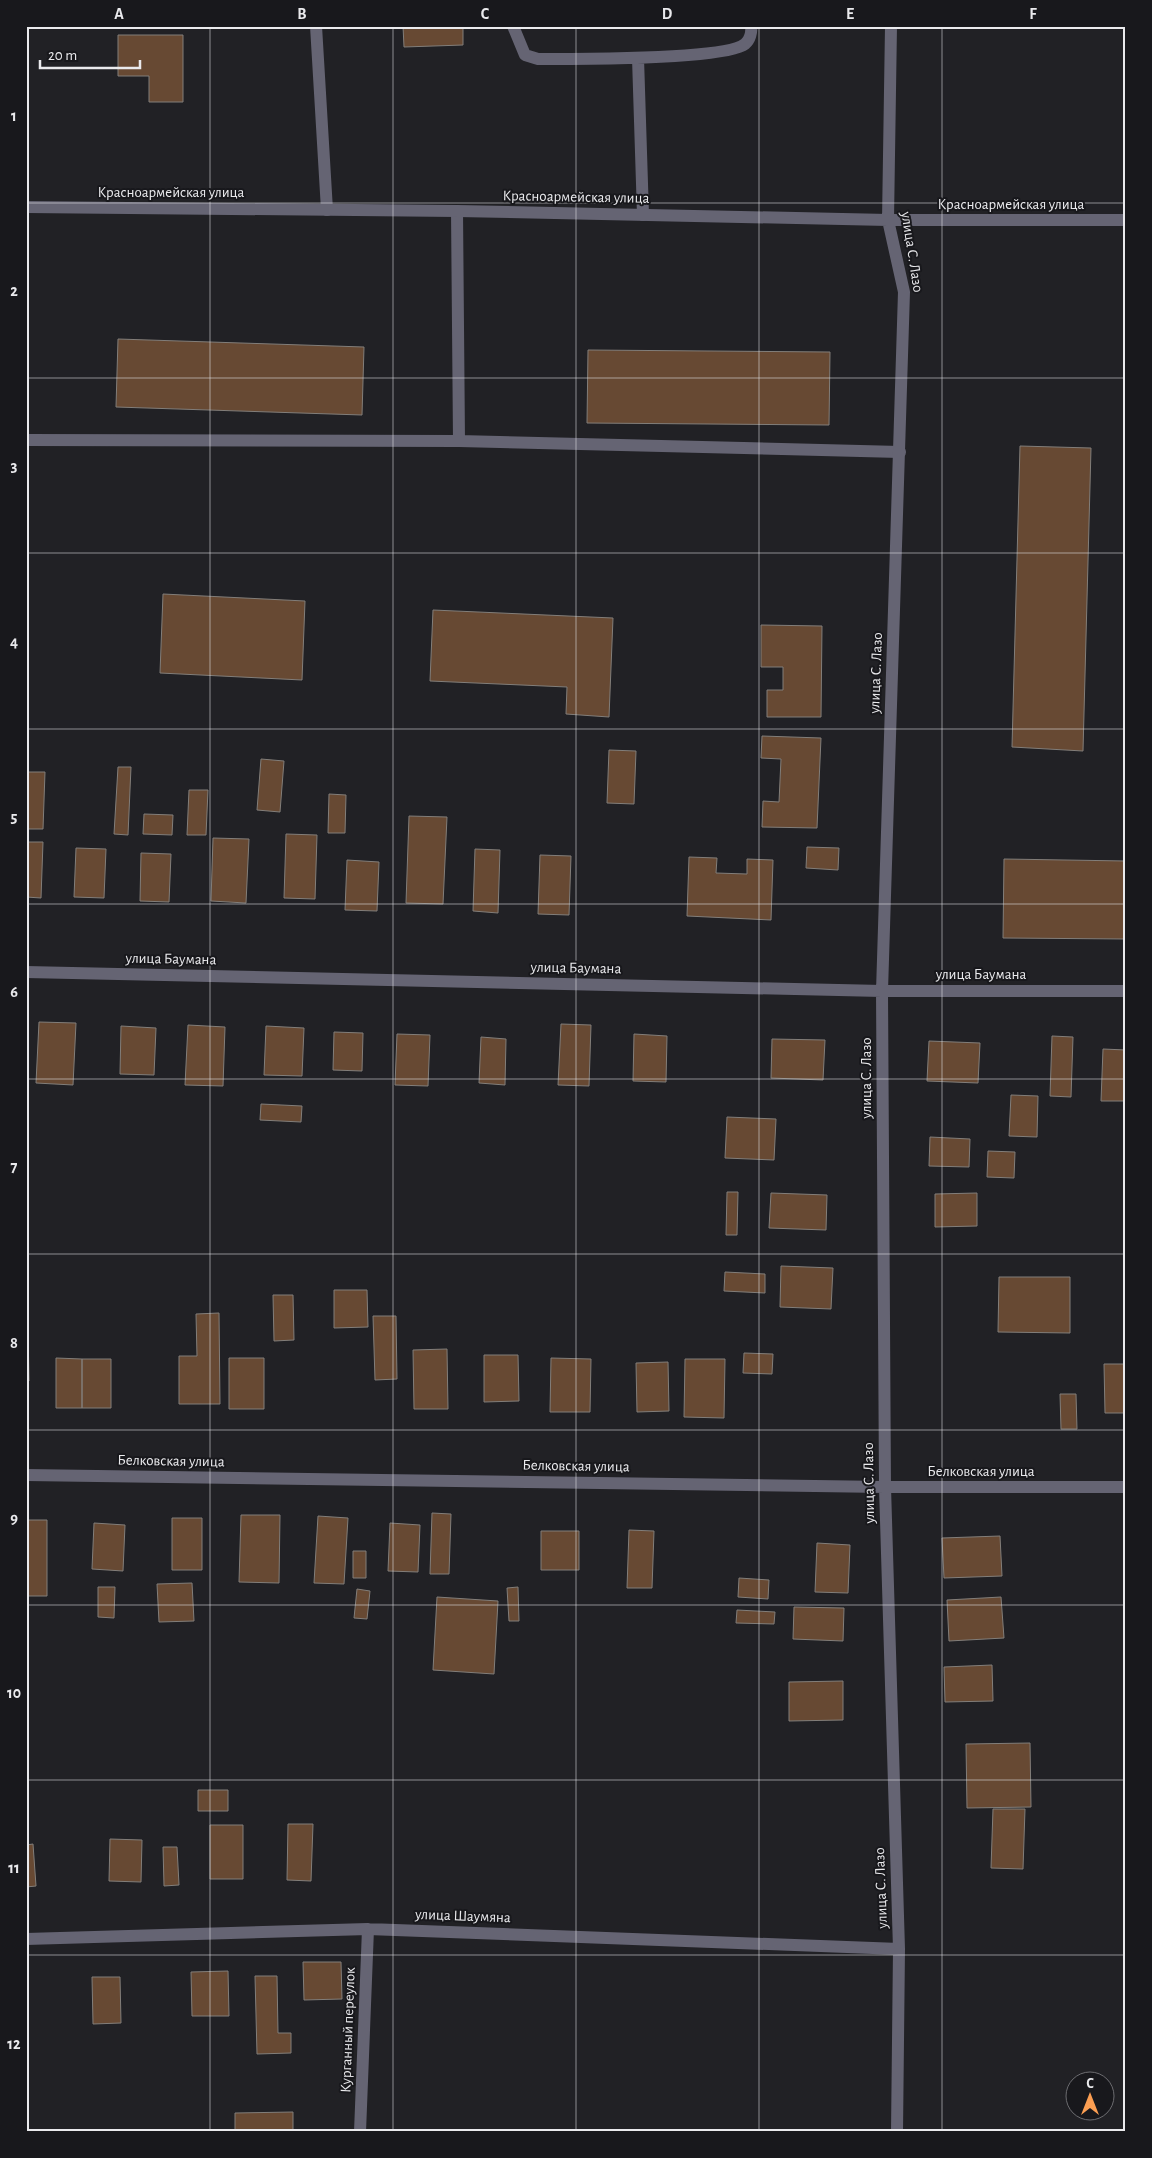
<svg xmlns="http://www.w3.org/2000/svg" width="1152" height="2158" font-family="'Alegreya Sans',sans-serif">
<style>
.building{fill:#674933;stroke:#827e7a}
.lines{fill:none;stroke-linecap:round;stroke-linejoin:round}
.lane{stroke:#656473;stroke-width:12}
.street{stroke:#656473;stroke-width:12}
.grid{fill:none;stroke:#eaeaed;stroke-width:1;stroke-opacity:0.55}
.labels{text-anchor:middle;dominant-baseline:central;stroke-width:4;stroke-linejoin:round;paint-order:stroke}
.street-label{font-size:15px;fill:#eaeaed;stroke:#18181c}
.neatline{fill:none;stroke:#eaeaed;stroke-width:2}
.grid-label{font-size:16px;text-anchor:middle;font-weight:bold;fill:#eaeaed}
</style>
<rect width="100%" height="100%" fill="#212125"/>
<path class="building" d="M403 26H463V45L404 47Z
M118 35H183V102H149V76H118Z
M118 339 364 347 362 415 116 407Z
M588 350 830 352 829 425 587 423Z
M1020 446 1091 448 1083 751 1012 747Z
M163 594 305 601 302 680 160 673Z
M433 610 613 618 609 717 566 714 567 687 430 681Z
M761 625 822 626 821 717H767V690H783V667H761Z
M762 736 821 738 817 828 762 827 763 801 779 802 781 759 761 758Z
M609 750 636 751 634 804 607 803Z
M261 759 284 761 280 812 257 810Z
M118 767H131L128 835 114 834Z
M28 772H45L43 829H26Z
M189 790H208L206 835H187Z
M329 794 346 795 345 833H328Z
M144 814 173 815 172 835 143 834Z
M409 816 447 817 443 904 406 903Z
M286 834 317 835 315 899 284 898Z
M213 838 249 839 246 903 211 901Z
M26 842H43L41 898 26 897Z
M807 847 839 848 838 870 806 868Z
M76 848 106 849 104 898 74 897Z
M475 849 500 850 498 913 473 911Z
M141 853 171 854 169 902 140 901Z
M540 855 571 856 569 915 538 914Z
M689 857 717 858 716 873 747 874V859L773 860 771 920 687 916Z
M1004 859 1126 861V939L1003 938Z
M347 860 379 862 377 911 345 910Z
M39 1022 76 1023 73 1085 36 1083Z
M561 1024 591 1025 589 1086 558 1085Z
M188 1025 225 1027 223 1086 185 1085Z
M121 1026 156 1028 154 1075 120 1074Z
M266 1026 304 1028 302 1076 264 1075Z
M334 1032 363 1033 362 1071 333 1070Z
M397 1034 430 1035 428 1086 395 1085Z
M634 1034 667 1036 666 1082 633 1081Z
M1052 1036 1073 1037 1071 1097 1050 1096Z
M481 1037 506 1039 505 1085 479 1083Z
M772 1039 825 1040 823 1080 771 1078Z
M929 1041 980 1043 978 1083 927 1081Z
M1103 1049 1126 1050V1101H1101Z
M1011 1095 1038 1096 1037 1137 1009 1136Z
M261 1104 302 1106 301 1122 260 1120Z
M727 1117 776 1119 774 1160 725 1158Z
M930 1137 970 1139 969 1167 929 1166Z
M988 1151 1015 1152 1014 1178 987 1177Z
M727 1192H738L737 1235H726Z
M771 1193 827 1195 826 1230 769 1228Z
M977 1193V1226L935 1227V1194Z
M781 1266 833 1268 831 1309 780 1307Z
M725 1272 765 1274V1293L724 1291Z
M999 1277H1070V1333L998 1332Z
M334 1290H367L368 1327 334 1328Z
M273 1295H293L294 1340 274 1341Z
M219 1313 220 1404H179V1356H197L196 1314Z
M373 1316H396L397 1379 375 1380Z
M26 1330H28L29 1381H26Z
M447 1349 448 1409H414L413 1350Z
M744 1353 773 1354 772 1374 743 1373Z
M484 1355H518L519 1401 484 1402Z
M56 1358 82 1359V1408H56Z
M229 1358H264V1409H229Z
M551 1358 591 1359 590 1412H550Z
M82 1359H111V1408H82Z
M685 1359H725L724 1418 684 1417Z
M668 1362 669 1411 637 1412 636 1363Z
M1104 1364H1126V1413H1105Z
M1060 1394H1076L1077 1429H1061Z
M432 1513 451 1514 449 1574H430Z
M241 1515H280L279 1583 239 1582Z
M318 1516 348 1518 344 1584 314 1583Z
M172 1518H202V1570H172Z
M26 1520H47V1596H26Z
M94 1523 125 1525 123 1571 92 1569Z
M390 1523 420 1525 418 1572 388 1571Z
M629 1530 654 1531 652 1588H627Z
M541 1531H579V1570H541Z
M1000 1536 1002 1576 944 1578 942 1538Z
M817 1543 850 1545 848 1593 815 1592Z
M353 1551H366V1578H353Z
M739 1578 769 1580 768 1599 738 1597Z
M192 1583 194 1621 159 1622 157 1584Z
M98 1587H115L114 1618 98 1617Z
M518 1587 519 1621H509L507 1588Z
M357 1589 370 1591 367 1619 354 1618Z
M437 1597 498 1601 494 1674 433 1670Z
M1001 1597 1004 1638 949 1641 947 1600Z
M794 1607 844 1608 843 1641 793 1639Z
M737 1610 775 1612 774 1624 736 1623Z
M992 1665 993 1701 945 1702 944 1667Z
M843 1681V1720L789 1721V1682Z
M1030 1743 1031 1807 967 1808 966 1744Z
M198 1790H228V1811H198Z
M993 1809H1025L1023 1869 991 1868Z
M288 1824H313L311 1881 287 1880Z
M210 1825H243V1879H210Z
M110 1839 142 1840 141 1882 109 1881Z
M33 1844 36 1886 26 1887V1845Z
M163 1847H177L179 1885 164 1886Z
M303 1962H341L342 1999 304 2000Z
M228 1971 229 2016H192L191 1972Z
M255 1976H277L278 2033H291V2053L257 2054Z
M92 1977H120L121 2023 93 2024Z
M293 2112V2132H235V2113Z"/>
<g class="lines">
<path class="lane" d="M316 26 327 210
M513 26 525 55 538 59C572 59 725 60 745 44 750 40 752 32 751 26
M638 58 643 215
M457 211 459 441
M26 440 459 441 900 452"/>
<path class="street" d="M891 26 888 220 904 292 882 991 885 1487 899 1949 897 2132
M26 207 457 211 888 220H1126
M26 972 882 991H1126
M26 1475 885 1487H1126
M26 1939 368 1929 899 1949
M360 2132 368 1929"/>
</g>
<path class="grid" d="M210 26V2132M393 26V2132M576 26V2132M759 26V2132M942 26V2132M26 203H1126M26 378H1126M26 553H1126M26 729H1126M26 904H1126M26 1079H1126M26 1254H1126M26 1430H1126M26 1605H1126M26 1780H1126M26 1955H1126"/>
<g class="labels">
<g class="street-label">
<text x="171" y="192">Красноармейская улица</text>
<text transform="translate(576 197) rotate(1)">Красноармейская улица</text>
<text x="1011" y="204">Красноармейская улица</text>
<text transform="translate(912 252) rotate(81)">улица С. Лазо</text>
<text transform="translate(876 673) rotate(-88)">улица С. Лазо</text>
<text transform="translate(171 959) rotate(1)">улица Баумана</text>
<text transform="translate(576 968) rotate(1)">улица Баумана</text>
<text x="981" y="974">улица Баумана</text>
<text transform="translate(866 1078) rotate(-90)">улица С. Лазо</text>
<text transform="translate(171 1461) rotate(1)">Белковская улица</text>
<text transform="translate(576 1466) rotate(1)">Белковская улица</text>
<text x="981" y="1471">Белковская улица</text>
<text transform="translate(869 1483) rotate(-91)">улица С. Лазо</text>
<text transform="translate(881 1888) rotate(-92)">улица С. Лазо</text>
<text transform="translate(463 1916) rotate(2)">улица Шаумяна</text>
<text transform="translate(348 2030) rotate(-88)">Курганный переулок</text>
</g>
</g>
<rect width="1152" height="2158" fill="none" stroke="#18181c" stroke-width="55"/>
<g transform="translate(1090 2096)"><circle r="24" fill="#18181c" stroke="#6c6c70"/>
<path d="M0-4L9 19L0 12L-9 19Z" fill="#fb9e52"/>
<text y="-8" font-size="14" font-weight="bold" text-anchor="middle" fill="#eaeaed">С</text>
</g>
<path d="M40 60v8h100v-8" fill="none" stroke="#eaeaed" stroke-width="2.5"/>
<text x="48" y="60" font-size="15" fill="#eaeaed" stroke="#18181c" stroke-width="4" paint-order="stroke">20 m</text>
<rect x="28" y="28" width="1096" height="2102" class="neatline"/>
<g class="grid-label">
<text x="119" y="19">A</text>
<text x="302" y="19">B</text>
<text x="485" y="19">C</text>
<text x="667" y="19">D</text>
<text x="850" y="19">E</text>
<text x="1033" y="19">F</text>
<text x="14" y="121">1</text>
<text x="14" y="296">2</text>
<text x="14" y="471">3</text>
<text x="14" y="647">4</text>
<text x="14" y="822">5</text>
<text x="14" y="997">6</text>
<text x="14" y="1172">7</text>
<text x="14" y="1348">8</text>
<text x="14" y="1523">9</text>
<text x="14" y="1698">10</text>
<text x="14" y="1873">11</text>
<text x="14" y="2049">12</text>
</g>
</svg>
